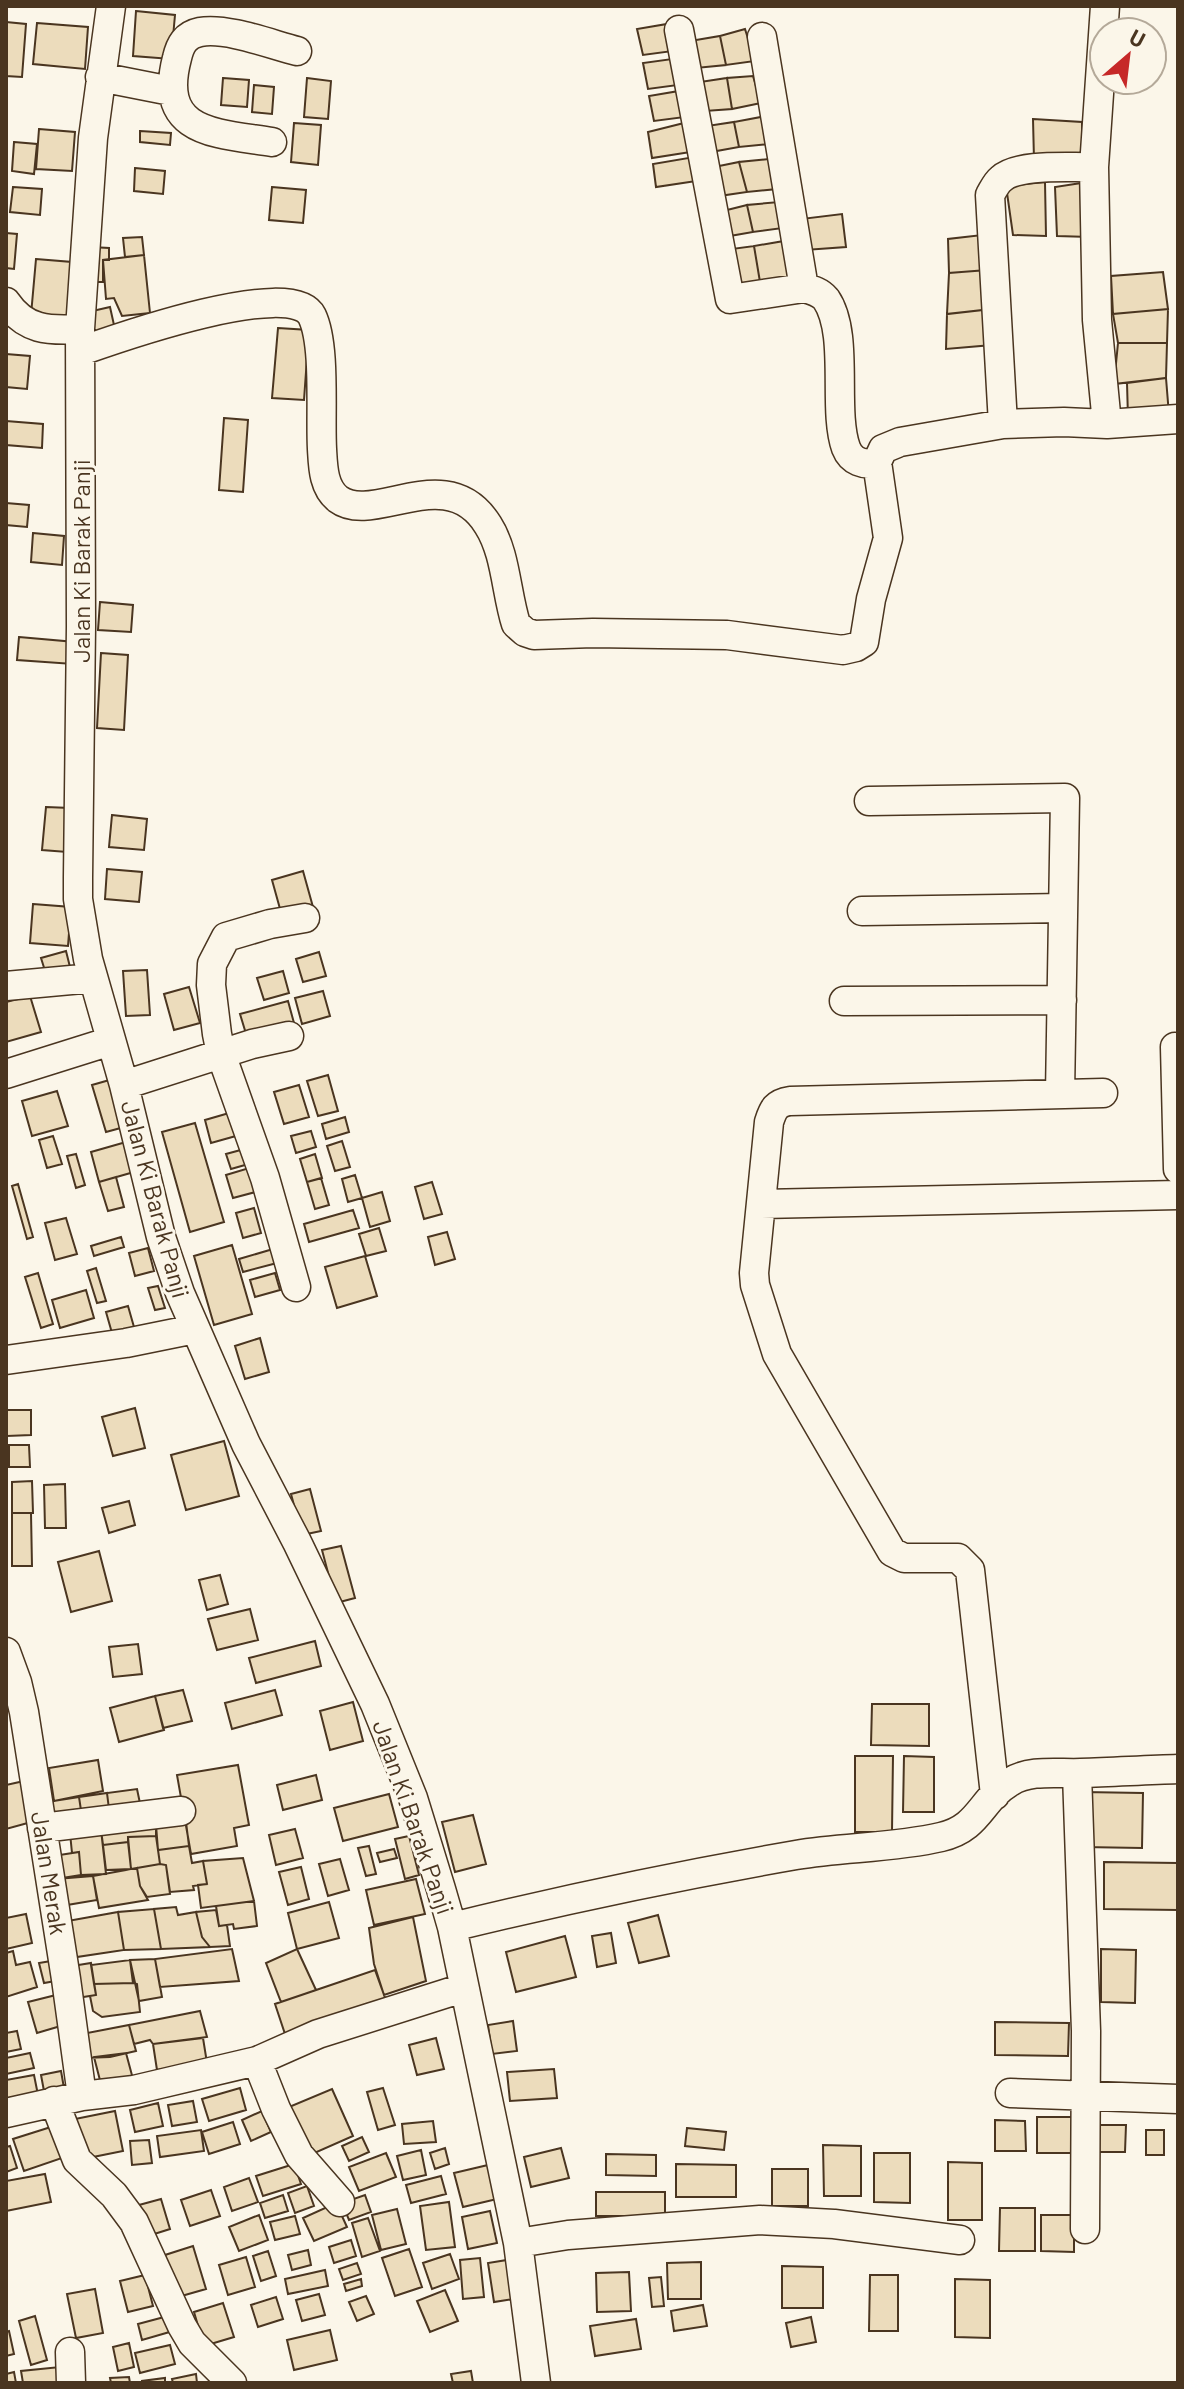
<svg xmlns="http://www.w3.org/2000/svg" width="1184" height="2389" font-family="Barlow,sans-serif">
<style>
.building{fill:#ecdcbc;stroke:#4a3520;stroke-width:2}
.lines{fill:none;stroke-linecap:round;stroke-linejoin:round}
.minor-casing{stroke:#4a3520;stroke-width:31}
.minor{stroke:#fbf6e9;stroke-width:28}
.labels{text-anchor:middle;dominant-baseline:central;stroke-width:6;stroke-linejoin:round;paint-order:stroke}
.street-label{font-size:24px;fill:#4a3520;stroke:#fbf6e9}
</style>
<rect width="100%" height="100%" fill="#fbf6e9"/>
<path class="building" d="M136 11 175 15 171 59 133 56Z
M6 22 26 24 22 77 6 76Z
M37 23 88 27 85 69 33 64Z
M667 24 673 51 643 55 637 29Z
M745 29 755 61 726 65 720 36Z
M720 36 726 65 696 68 690 41Z
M672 59 678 85 648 89 643 63Z
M753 76 761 103 732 109 727 78Z
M223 78 249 80 247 107 221 105Z
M307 78 331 81 328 119 304 117Z
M727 78 732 109 705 111 700 82Z
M254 85 274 87 272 114 252 112Z
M679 91 685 117 654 121 649 96Z
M761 117 770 144 739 147 734 122Z
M1033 119 1082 122V159L1034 160Z
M688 122 697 151 652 158 648 132Z
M734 122 739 147 711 152 707 126Z
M294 123 321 125 318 165 291 162Z
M39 129 75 132 72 171 36 169Z
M140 131 171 133 170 145 140 142Z
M14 142 37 144 34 174 12 171Z
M694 157 703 180 656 187 653 164Z
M769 159 777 189 747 192 739 162Z
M739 162 747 192 719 196 714 167Z
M135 168 165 171 163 194 134 191Z
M1045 182 1046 236 1013 235 1006 186Z
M1088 182 1090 237 1057 236 1055 187Z
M13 187 42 189 40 215 10 212Z
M272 187 306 190 303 223 269 220Z
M779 202 783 228 753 232 747 205Z
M747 205 753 232 724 237 719 212Z
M842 214 846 247 805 250 801 219Z
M6 233 17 234 14 269 6 268Z
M982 235 987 270 949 273 948 239Z
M142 237 144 255 125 257 123 238Z
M784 241 791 281 761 288 754 246Z
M754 246 761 288 733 291 724 250Z
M91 247 109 248V260H103V282H90Z
M144 255 150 313 122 316 114 298 106 299 103 260Z
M36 259 72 262 67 319 31 315Z
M987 270 991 309 947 314 949 273Z
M1163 272 1168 309 1113 314 1111 276Z
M110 307 116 334 88 341V312Z
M991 309 992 345 946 349 947 314Z
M1168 309 1167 343H1118L1113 314Z
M278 328 309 330 304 400 272 398Z
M1118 343H1167L1166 378 1114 384Z
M6 354 30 356 27 389 6 387Z
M1166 378 1169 415 1128 418 1127 383Z
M224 418 248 420 243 492 219 490Z
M6 421 43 424 42 448 6 445Z
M6 503 29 505 27 527 6 525Z
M33 533 64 536 62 565 31 562Z
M100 602 133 605 131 632 98 630Z
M19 637 75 642 73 664 17 660Z
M101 653 128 655 124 730 97 728Z
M46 807 70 808 67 852 42 850Z
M112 815 147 819 144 850 109 847Z
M107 869 142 872 139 902 105 899Z
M303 871 313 907 282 916 272 880Z
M33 904 71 907 68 946 30 943Z
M66 951 70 967 46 974 41 958Z
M319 952 326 976 303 982 296 959Z
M147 970 150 1015 126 1016 123 971Z
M283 971 289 993 264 1000 257 978Z
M189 987 200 1023 174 1030 164 994Z
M323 991 330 1016 302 1024 295 998Z
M30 996 41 1032 6 1042V1002Z
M288 1001 294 1023 247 1037 240 1014Z
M328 1075 338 1111 318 1116 307 1081Z
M113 1079 128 1126 106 1132 92 1085Z
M299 1085 309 1117 284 1124 274 1092Z
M57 1091 68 1126 32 1136 22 1101Z
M236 1111 243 1134 211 1143 205 1120Z
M345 1117 349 1132 326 1139 322 1124Z
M195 1123 224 1222 190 1232 162 1132Z
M311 1131 316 1147 296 1153 291 1136Z
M53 1136 62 1164 47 1168 39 1140Z
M133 1140 141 1170 99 1182 91 1152Z
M342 1141 350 1167 335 1171 327 1146Z
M248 1148 252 1163 231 1169 226 1154Z
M76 1154 85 1185 76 1188 67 1156Z
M315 1154 322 1178 307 1182 300 1159Z
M256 1166 263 1190 233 1198 226 1175Z
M355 1175 362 1198 348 1202 342 1179Z
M116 1177 124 1207 108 1211 99 1182Z
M321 1178 329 1205 315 1209 307 1182Z
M432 1182 442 1214 424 1219 415 1187Z
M18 1184 33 1237 27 1239 12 1186Z
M382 1192 390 1221 370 1227 362 1198Z
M254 1208 261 1233 243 1238 236 1213Z
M353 1210 359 1228 309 1242 304 1224Z
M66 1218 77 1254 55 1260 45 1223Z
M379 1228 386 1251 366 1256 359 1234Z
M447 1232 455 1259 435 1265 428 1237Z
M121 1237 124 1247 94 1256 91 1246Z
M232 1245 252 1314 214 1325 194 1256Z
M148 1248 154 1271 135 1276 129 1253Z
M273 1249 277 1263 243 1272 239 1259Z
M365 1256 377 1296 337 1308 325 1267Z
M96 1268 106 1301 97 1303 87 1271Z
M38 1273 53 1324 41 1328 25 1277Z
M275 1273 280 1290 255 1297 250 1280Z
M158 1286 165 1308 155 1310 148 1288Z
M86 1290 94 1318 60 1328 52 1300Z
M128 1306 134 1327 112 1333 106 1312Z
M260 1338 269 1372 245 1379 235 1346Z
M135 1408 145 1448 113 1456 102 1417Z
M7 1410H31V1435L7 1436Z
M224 1441 239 1496 186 1510 171 1455Z
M9 1445H29L30 1467H9Z
M32 1481 33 1513H12V1482Z
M65 1484 66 1528H45L44 1485Z
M310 1489 321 1531 302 1535 291 1494Z
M129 1501 135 1525 109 1533 102 1508Z
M12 1513H31L32 1566H12Z
M341 1546 355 1598 336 1603 322 1550Z
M99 1551 112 1601 71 1612 58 1562Z
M220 1575 228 1604 207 1610 199 1580Z
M250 1609 258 1640 217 1650 208 1619Z
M315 1641 321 1666 256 1683 249 1658Z
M138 1644 142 1674 113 1677 109 1647Z
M183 1690 192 1721 163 1728 155 1696Z
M275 1690 282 1715 232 1729 225 1703Z
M155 1696 164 1730 119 1742 110 1708Z
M353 1702 363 1741 330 1750 320 1711Z
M872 1704H929V1746L871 1745Z
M855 1756H893L892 1832H855Z
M904 1756 934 1757V1812H903Z
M98 1760 103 1791 54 1801 49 1768Z
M238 1765 249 1825 234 1828 237 1846 191 1854 177 1775Z
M316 1775 322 1800 283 1810 277 1785Z
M24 1781 35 1821 6 1829V1785Z
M137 1789 142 1813 110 1817 107 1793Z
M1083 1792 1143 1793 1142 1848 1083 1847Z
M107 1793 110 1817H82L79 1797Z
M389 1794 398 1827 343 1841 334 1808Z
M79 1797 82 1817 50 1822 47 1802Z
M473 1815 486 1864 455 1872 442 1822Z
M186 1822 189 1846 158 1850 156 1825Z
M156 1825V1836L128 1837V1842L103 1845 101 1830Z
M295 1829 303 1858 276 1865 269 1835Z
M101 1830 106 1874 81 1875 79 1852 72 1853 70 1833Z
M156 1836 160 1864 131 1869 128 1837Z
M409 1836 419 1875 405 1879 395 1839Z
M128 1842 131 1869 106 1870 103 1845Z
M189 1846 192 1863 203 1861 207 1884 193 1886 194 1890 170 1892 166 1865 160 1864 158 1850Z
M369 1846 376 1874 366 1876 358 1848Z
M394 1849 397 1858 380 1862 377 1853Z
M79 1852 81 1875 56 1879 53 1856Z
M243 1858 254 1901 201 1908 198 1885 207 1884 203 1861Z
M340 1859 349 1890 328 1896 319 1864Z
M1104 1862 1178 1863V1910L1104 1909Z
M160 1864 166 1865 170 1894 147 1897 140 1886 137 1868Z
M301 1867 309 1899 288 1905 279 1872Z
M137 1868 140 1886 148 1900 99 1908 93 1876Z
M93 1876 97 1900 61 1906 56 1879Z
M416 1879 425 1914 374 1925 366 1890Z
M254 1901 257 1926 234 1929 233 1924 219 1926 216 1906Z
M329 1902 339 1938 297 1949 288 1913Z
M176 1907 178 1915 196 1912 202 1937 210 1947 161 1949 154 1909Z
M154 1909 161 1949 124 1950 118 1912Z
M216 1910 219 1926 227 1925 230 1946 210 1947 202 1937 196 1912Z
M118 1912 124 1950 70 1958 62 1922Z
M26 1914 32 1943 6 1949V1918Z
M658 1915 669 1956 639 1963 628 1923Z
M413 1917 426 1981 384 1995 374 1964 369 1928Z
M611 1933 616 1963 597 1967 592 1936Z
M565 1936 576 1977 516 1992 506 1952Z
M232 1949 239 1981 160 1987 155 1959Z
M297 1949 316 1990 281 2002 266 1963Z
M1101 1949 1136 1950 1135 2003 1101 2002Z
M13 1951 16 1965 30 1962 37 1987 6 1997V1953Z
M155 1959 162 1997 139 2001 130 1960Z
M57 1960 61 1980 44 1983 39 1963Z
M130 1960 133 1983 94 1984 91 1965Z
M91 1963 96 1995 77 1998 72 1966Z
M375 1970 388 2006 288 2043 275 2004Z
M133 1983 137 1984 140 2012 102 2017 93 2011 90 1996 96 1995 94 1984Z
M56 1995 64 2025 37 2033 28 2002Z
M200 2011 207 2037 153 2044 150 2040 134 2044 129 2025Z
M513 2021 517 2051 492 2054 488 2025Z
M995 2022 1069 2023 1068 2056 995 2055Z
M129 2025 136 2051 110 2057 85 2058 82 2034Z
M17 2031 21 2049 6 2052V2033Z
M203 2038 207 2063 157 2070 153 2044Z
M436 2038 444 2069 417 2075 409 2045Z
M30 2053 34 2068 6 2074V2058Z
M126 2053 133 2079 102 2088 94 2057Z
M554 2069 557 2098 510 2101 507 2072Z
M61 2071 64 2088 44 2091 41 2075Z
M34 2075 38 2095 6 2100V2080Z
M240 2088 246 2110 209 2121 202 2099Z
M383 2088 395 2125 378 2130 367 2092Z
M332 2089 353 2136 310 2155 289 2107Z
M193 2101 197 2122 172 2126 168 2105Z
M158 2103 163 2126 135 2132 130 2110Z
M115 2111 123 2151 83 2159 75 2119Z
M262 2111 271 2132 251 2141 242 2120Z
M1037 2117H1073V2153H1037Z
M995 2120 1025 2121 1026 2151H995Z
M433 2121 436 2142 404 2144 402 2124Z
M233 2122 240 2144 209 2154 202 2132Z
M1098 2125H1126L1125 2152H1098Z
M54 2126 65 2157 24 2171 13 2139Z
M687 2128 726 2132 724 2150 685 2146Z
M201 2130 204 2151 160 2157 157 2136Z
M1146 2130H1164V2155H1146Z
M362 2137 369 2152 349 2161 342 2146Z
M149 2140 152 2163 132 2165 130 2141Z
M823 2145 861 2146V2196H824Z
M10 2146 17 2168 6 2172V2147Z
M445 2148 449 2164 435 2169 430 2153Z
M561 2148 569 2178 531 2187 524 2157Z
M421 2150 426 2175 403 2180 397 2156Z
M386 2153 396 2177 359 2191 349 2167Z
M874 2153H910V2203L874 2202Z
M606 2154 656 2155V2176L606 2175Z
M948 2162 982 2163V2220H948Z
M294 2164 301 2184 263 2196 256 2176Z
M676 2164 736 2165V2197H676Z
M488 2165 497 2199 463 2207 454 2173Z
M772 2169H808V2206H772Z
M45 2174 51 2202 6 2211V2181Z
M441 2176 446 2194 411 2203 406 2185Z
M249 2178 258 2202 232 2211 224 2187Z
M307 2186 314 2206 295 2213 288 2193Z
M211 2190 220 2216 190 2226 181 2200Z
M596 2192H665V2216H596Z
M283 2195 288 2211 265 2218 260 2203Z
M365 2195 371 2212 349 2220 342 2203Z
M161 2199 170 2229 148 2236 139 2205Z
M449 2202 455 2247 426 2250 420 2206Z
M336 2203 347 2227 314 2241 303 2218Z
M1000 2208H1035V2251H999Z
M397 2209 406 2244 381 2250 372 2215Z
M490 2211 497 2243 468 2249 462 2217Z
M259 2215 268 2240 239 2251 229 2227Z
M1041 2215H1074V2252L1041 2251Z
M295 2216 300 2234 275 2240 270 2222Z
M368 2218 380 2251 362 2257 352 2223Z
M351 2240 356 2256 334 2263 329 2247Z
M193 2246 206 2289 178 2297 165 2255Z
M409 2249 422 2287 395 2296 382 2258Z
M308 2250 311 2265 292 2270 288 2255Z
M268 2251 276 2276 261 2281 253 2256Z
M450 2254 459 2279 432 2289 423 2263Z
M246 2257 255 2287 228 2295 219 2265Z
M480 2258 484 2297 463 2299 460 2260Z
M507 2260 514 2299 494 2302 488 2263Z
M701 2262V2299H668L667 2263Z
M357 2263 361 2274 343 2280 339 2269Z
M782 2266 823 2267V2308H782Z
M325 2270 328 2286 288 2294 285 2279Z
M629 2272 631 2311 597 2312 596 2273Z
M145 2275 153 2306 128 2312 120 2281Z
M870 2275H898V2331H869Z
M661 2277 664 2306 652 2307 649 2278Z
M361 2279 362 2286 346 2291 344 2284Z
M955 2279 990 2280V2338L955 2337Z
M95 2289 103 2333 76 2338 67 2294Z
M445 2290 458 2321 430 2332 417 2301Z
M319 2294 325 2315 302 2321 296 2300Z
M366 2296 374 2314 357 2321 349 2302Z
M276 2297 283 2319 258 2327 251 2305Z
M223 2303 234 2337 204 2346 194 2312Z
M703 2305 707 2326 674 2331 671 2311Z
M35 2316 47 2360 31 2365 19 2321Z
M168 2316 173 2331 142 2340 138 2324Z
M811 2317 816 2342 791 2347 786 2323Z
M636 2319 641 2349 595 2356 590 2326Z
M330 2330 337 2360 294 2370 287 2340Z
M9 2331 14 2354 6 2356V2332Z
M129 2343 134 2367 118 2371 113 2347Z
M170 2345 175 2364 140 2373 135 2353Z
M60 2367 62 2383H23L21 2371Z
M471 2371 473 2383H453L451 2374Z
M14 2372 16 2383H6V2374Z
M196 2374 197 2383H173L172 2379Z
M129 2377 130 2383H111L110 2378Z
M165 2378V2383H142V2381Z"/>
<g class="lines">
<g class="minor-casing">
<path id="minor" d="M111 6 93 138 80 329 81 626 78 878V899L88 959 124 1085 161 1237 180 1293 246 1444 297 1542 375 1704 413 1798 441 1889 452 1927 518 2243 536 2383
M1105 6 1094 167 1097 320 1107 424
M679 30 730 299 804 288C813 290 820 292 826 299 850 334 832 409 846 448 851 461 864 466 877 462
M762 37 804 288
M100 77 171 91
M272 142C216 133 157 134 177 58 180 45 185 35 200 32 226 27 270 44 297 51
M6 302C25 330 48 331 80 329
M81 351C115 339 292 276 312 316 326 345 320 415 322 449 323 466 323 487 338 499 374 526 447 459 488 525 506 553 506 593 516 624L525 632 534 635 593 633 727 635 843 650 856 647 864 642 871 599 888 538 877 462 883 449 900 442 1003 424 1064 422 1107 424 1178 419
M1003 424 990 195C993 190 996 183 1001 179 1018 163 1071 168 1094 167
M869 801 1065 798 1060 1094
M862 911 1063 908
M6 986 93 978
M844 1001 1062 1000
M1175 1047 1178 1169
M6 1074 111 1041
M124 1085 252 1044 289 1036
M761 1204 1178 1195
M296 1287 265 1178 221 1054 217 1034 211 985 212 964 226 937 270 924 305 918
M6 1360 126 1343 195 1329
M6 1652 17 1682 24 1712 66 1979 82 2096
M1077 1774 1086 2031 1085 2229
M995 1795 970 1570 958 1558H904L892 1552 777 1354 755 1285 754 1273 769 1122C773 1109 776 1103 790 1101L1103 1093
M42 1828 181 1811
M452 1927C566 1899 681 1875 796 1855 844 1847 894 1848 941 1837 980 1828 980 1800 1010 1782 1030 1769 1058 1774 1081 1773 1113 1772 1146 1770 1178 1769
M257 2061 276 2109 299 2155 340 2202
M1010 2093 1178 2099
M54 2101 77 2160 114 2195 134 2222 182 2326 192 2343 232 2383
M6 2113 82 2096 134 2090 257 2061 318 2034 463 1988
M518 2243 568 2235 760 2220 834 2224 960 2240
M70 2352 71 2383"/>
</g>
<use href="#minor" class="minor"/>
</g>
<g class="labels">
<g class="street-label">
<text transform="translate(80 561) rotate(-90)">Jalan Ki Barak Panji</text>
<text transform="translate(156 1199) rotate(75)">Jalan Ki Barak Panji</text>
<text transform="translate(414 1817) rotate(71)">Jalan Ki Barak Panji</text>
<text transform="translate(50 1873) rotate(81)">Jalan Merak</text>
</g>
</g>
<rect width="1184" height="2389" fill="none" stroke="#4a3520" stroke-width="16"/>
<g transform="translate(1128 56) rotate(28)"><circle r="38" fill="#fbf6e9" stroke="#b4a999" stroke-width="2"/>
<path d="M0-6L14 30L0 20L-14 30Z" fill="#c62828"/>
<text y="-12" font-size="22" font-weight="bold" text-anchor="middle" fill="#4a3520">U</text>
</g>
</svg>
